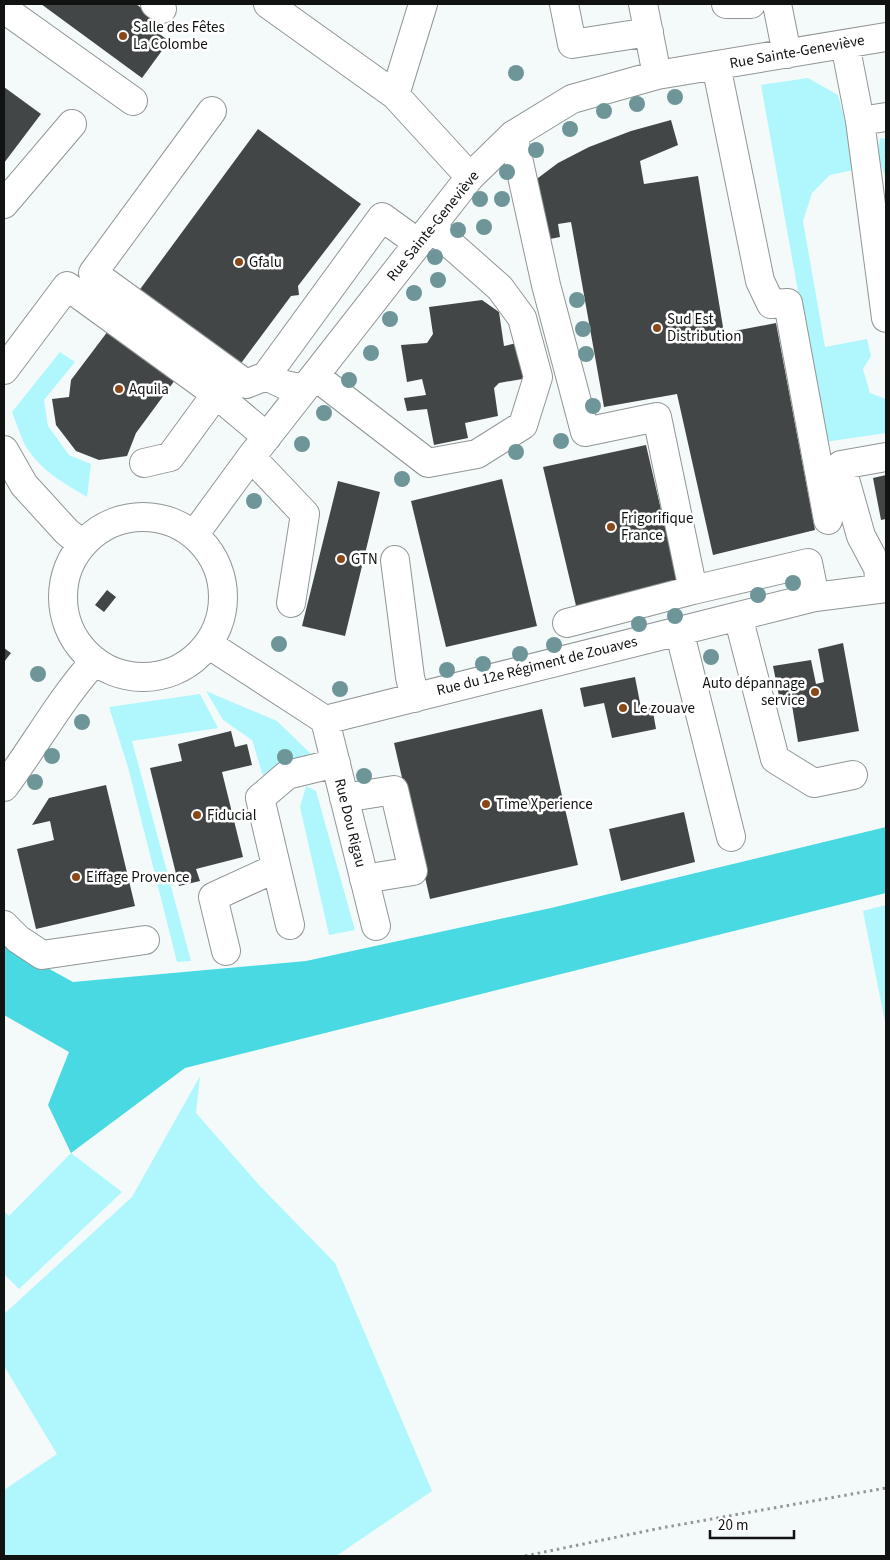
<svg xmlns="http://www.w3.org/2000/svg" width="890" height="1560" font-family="'Source Sans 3',sans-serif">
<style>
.green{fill:#aff7fc}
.forest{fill:#48d9e3}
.building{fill:#424647}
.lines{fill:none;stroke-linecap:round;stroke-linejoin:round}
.minor-casing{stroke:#909595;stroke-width:30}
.path{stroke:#939797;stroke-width:3;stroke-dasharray:2.5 4;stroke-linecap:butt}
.minor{stroke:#fff;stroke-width:28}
.tree{fill:#6e9598}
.poi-dot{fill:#8a4718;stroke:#fff;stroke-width:2}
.labels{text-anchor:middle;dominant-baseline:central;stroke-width:5;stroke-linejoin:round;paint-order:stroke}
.poi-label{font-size:15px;fill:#111313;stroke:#fff;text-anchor:start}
.street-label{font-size:15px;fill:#111313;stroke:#fff}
</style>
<rect width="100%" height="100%" fill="#f4fafa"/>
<path class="green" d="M808 78 838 95 858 169 830 175 812 193 803 221 825 347 867 339 871 356 863 369 870 393 886 399V433L825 442 761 85Z
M880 138 886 139V177C880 165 877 152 880 138Z
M60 352 75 362 44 400 48 426 69 455 91 464 87 497C62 482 41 471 25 445 20 435 16 422 12 412Z
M206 691 277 721 311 754 263 776 252 740 223 720Z
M200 694 218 728 132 741 191 961 177 962 128 767 109 707Z
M306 786 316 791 355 930 329 935 300 807Z
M886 905V1027L863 911Z
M200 1076 196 1113 260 1186 335 1263 432 1491 336 1556H4V1490L57 1454 4 1366V1314L132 1197Z
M71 1153 122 1192 19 1289 4 1274V1211L9 1216Z"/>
<path class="forest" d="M886 827V893L185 1068 71 1153 48 1105 69 1052 4 1015V944L73 982 306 961 551 908Z"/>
<path class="building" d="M41 4H136L160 22 154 30 169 41 142 78Z
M4 87 41 114 4 163Z
M671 120 678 145 640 161 644 184 698 176 724 333 776 323 815 530 713 555 677 394 604 407 571 222 558 224 560 237 545 240 534 181 558 163 589 147 631 131Z
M258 129 361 204 298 286 299 295 291 296 239 366 138 292Z
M482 300 499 312 504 346 522 342 528 378 499 383 494 388 498 416 465 423 468 438 434 445 427 409 407 411 404 398 426 395 422 379 407 382 401 345 427 343 433 334 429 307Z
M108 331 175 380 136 433 127 456 99 460 76 451 56 425 52 399 69 397 71 380Z
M646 445 679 587 577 610 543 467Z
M886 475V519L881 520 873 478Z
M502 479 537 626 446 647 411 501Z
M338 481 380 492 345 636 302 626Z
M107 590 116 597 104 612 95 605Z
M843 643 859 731 798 742 791 699 780 701 773 666 811 660 816 684 824 682 818 649Z
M4 648 11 653 4 662Z
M635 677 641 708 652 706 656 729 612 738 604 703 584 707 580 688Z
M542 709 578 865 430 899 394 743Z
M231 731 235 747 247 744 252 765 222 772 243 857 196 869 200 881 179 886 150 768 182 761 178 744Z
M106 785 135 906 36 929 17 849 54 840 50 821 32 825 49 798Z
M684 812 695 862 621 881 609 829Z"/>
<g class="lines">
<g class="minor-casing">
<path id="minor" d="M155 4 162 9
M268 4 395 95
M423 4 395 95 470 177
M564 4 572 44 649 32
M643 4 657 75
M726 4H751
M777 4 787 54
M4 9 133 101
M845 44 860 121 886 117
M716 65 760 281 771 304 788 303 828 520
M212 111 93 273 246 384 266 376 285 385 304 389
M860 121 886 318
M513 135 546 285 585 432 657 417 693 590
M4 204 72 124
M4 370 67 286 216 394
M266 376 382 217 418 243
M315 376 428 463 477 454 523 425 538 377 522 318 500 288 431 227
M4 450 24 485 67 532 82 544
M251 457 305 514 291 603
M144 463 170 457 216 394 267 437
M63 597a80 80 0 1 1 160 0a80 80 0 1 1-160 0Z
M194 535 251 457 470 177 513 135 572 99 657 75 886 37
M395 560 410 677 415 698
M880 588 878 568 861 536 841 465 886 457
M738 616 775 759 814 783 853 775
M567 623 693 590 808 563 815 597
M679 630 731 837
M208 644 325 720 815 597 886 588
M325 720 376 926
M4 787C35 746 60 699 95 661
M344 798 394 790 413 871 364 879
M4 925 18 939 42 955 145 940
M290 925 260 798 287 775 336 763
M226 951 213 897 276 868"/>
</g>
<path class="path" d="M525 1556 661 1528 886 1488"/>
<use href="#minor" class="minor"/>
</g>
<g class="tree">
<circle cx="516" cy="73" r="8"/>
<circle cx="675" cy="97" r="8"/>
<circle cx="637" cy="104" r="8"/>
<circle cx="604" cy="111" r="8"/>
<circle cx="570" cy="129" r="8"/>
<circle cx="536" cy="150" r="8"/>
<circle cx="507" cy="172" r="8"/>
<circle cx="480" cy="199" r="8"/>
<circle cx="502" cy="199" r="8"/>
<circle cx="484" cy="227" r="8"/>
<circle cx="458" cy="230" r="8"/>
<circle cx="435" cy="257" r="8"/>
<circle cx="438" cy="280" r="8"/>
<circle cx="414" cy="293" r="8"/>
<circle cx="577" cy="300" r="8"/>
<circle cx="390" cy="319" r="8"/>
<circle cx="583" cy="329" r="8"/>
<circle cx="371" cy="353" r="8"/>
<circle cx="586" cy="354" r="8"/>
<circle cx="349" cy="380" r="8"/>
<circle cx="593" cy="406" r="8"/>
<circle cx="324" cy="413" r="8"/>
<circle cx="561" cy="441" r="8"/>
<circle cx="302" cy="444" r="8"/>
<circle cx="516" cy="452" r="8"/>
<circle cx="402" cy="479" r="8"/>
<circle cx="254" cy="501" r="8"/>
<circle cx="793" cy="583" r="8"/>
<circle cx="758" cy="595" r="8"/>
<circle cx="675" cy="616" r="8"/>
<circle cx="639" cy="624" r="8"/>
<circle cx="279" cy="644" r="8"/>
<circle cx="554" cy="645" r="8"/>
<circle cx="520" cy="654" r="8"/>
<circle cx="711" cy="657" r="8"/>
<circle cx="483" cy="664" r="8"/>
<circle cx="447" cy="670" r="8"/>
<circle cx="38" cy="674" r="8"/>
<circle cx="340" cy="689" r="8"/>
<circle cx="82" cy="722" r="8"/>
<circle cx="52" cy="756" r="8"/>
<circle cx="285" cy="757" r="8"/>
<circle cx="364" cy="776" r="8"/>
<circle cx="35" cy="782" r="8"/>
</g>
<g class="poi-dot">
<circle cx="123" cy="36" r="5"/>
<circle cx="239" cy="262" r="5"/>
<circle cx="657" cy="328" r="5"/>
<circle cx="119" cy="389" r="5"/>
<circle cx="611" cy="527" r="5"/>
<circle cx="341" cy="559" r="5"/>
<circle cx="815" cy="692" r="5"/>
<circle cx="623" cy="708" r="5"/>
<circle cx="486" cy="804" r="5"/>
<circle cx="197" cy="815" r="5"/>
<circle cx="76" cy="877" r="5"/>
</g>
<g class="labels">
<g class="poi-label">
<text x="133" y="27">Salle des Fêtes<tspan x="133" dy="17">La Colombe</tspan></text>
<text x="249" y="262">Gfalu</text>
<text x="667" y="319">Sud Est<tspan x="667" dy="17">Distribution</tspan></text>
<text x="129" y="389">Aquila</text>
<text x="621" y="518">Frigorifique<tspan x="621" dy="17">France</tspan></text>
<text x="351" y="559">GTN</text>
<text x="805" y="683" text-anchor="end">Auto dépannage<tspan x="805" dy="17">service</tspan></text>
<text x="633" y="708">Le zouave</text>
<text x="496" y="804">Time Xperience</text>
<text x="207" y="815">Fiducial</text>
<text x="86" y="877">Eiffage Provence</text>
</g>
<g class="street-label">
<text transform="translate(797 52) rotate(-10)">Rue Sainte-Geneviève</text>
<text transform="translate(433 226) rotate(-51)">Rue Sainte-Geneviève</text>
<text transform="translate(537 666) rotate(-14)">Rue du 12e Régiment de Zouaves</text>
<text transform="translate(350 823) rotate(76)">Rue Dou Rigau</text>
</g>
</g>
<rect width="890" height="1560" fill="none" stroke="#111313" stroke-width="10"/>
<path d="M710 1530v8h84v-8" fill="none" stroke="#111313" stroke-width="2.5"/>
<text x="718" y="1530" font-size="15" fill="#111313" stroke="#ffffff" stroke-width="4" paint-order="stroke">20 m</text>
</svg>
